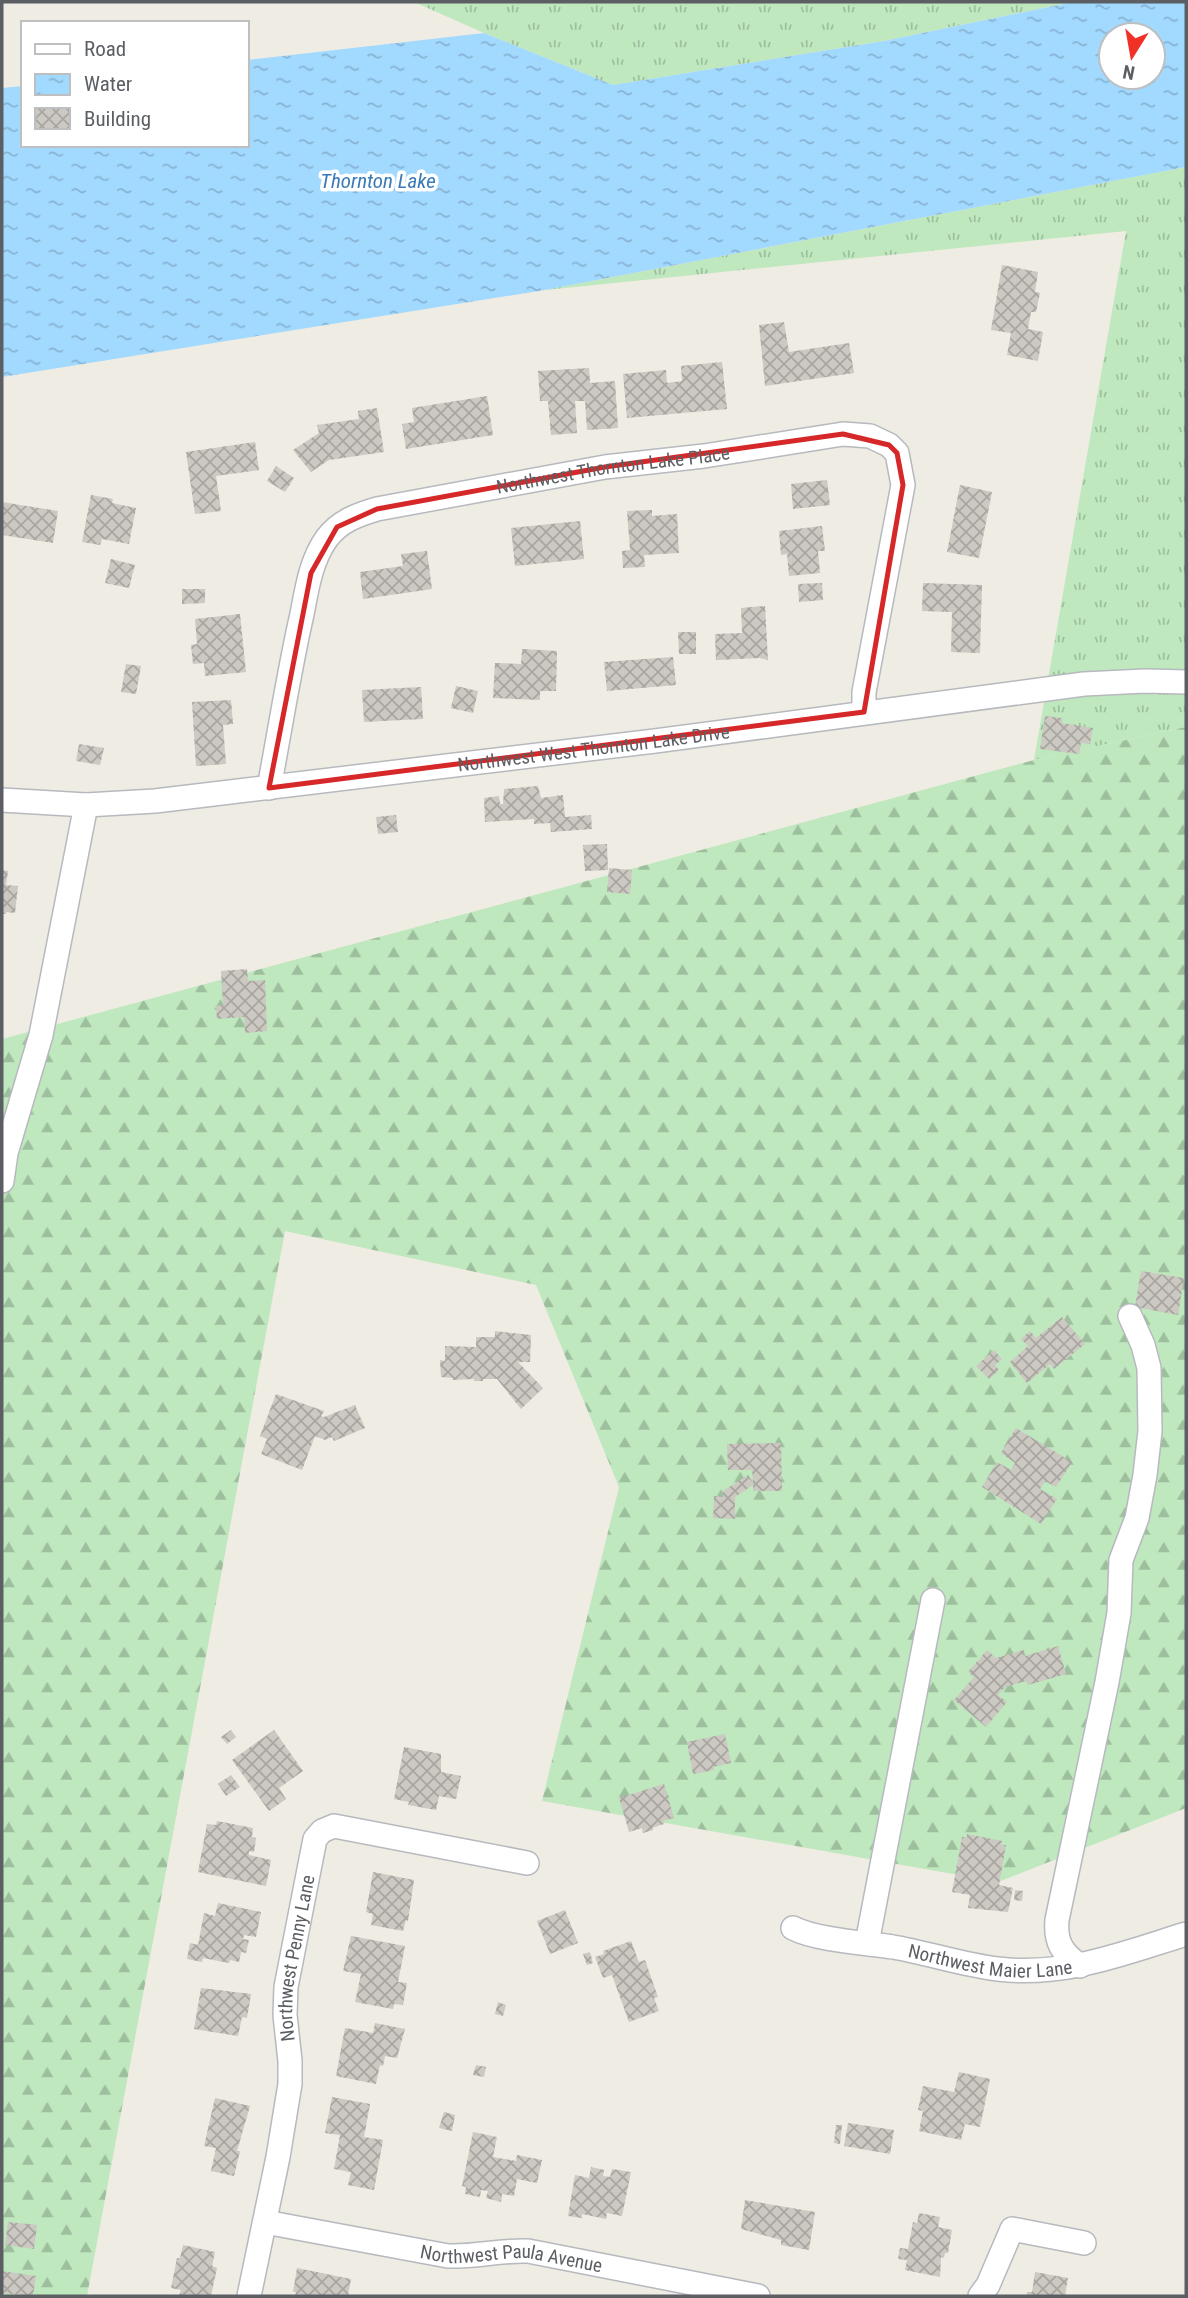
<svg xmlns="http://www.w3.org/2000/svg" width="1188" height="2298" font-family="'Roboto Condensed',sans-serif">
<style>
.grass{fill:url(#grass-tufts)}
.forest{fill:url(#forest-firs)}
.water{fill:url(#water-ripples);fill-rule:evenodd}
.building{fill:url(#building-cross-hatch)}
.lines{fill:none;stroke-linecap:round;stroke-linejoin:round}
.minor-casing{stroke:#b6b9be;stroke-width:26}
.minor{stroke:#fff;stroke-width:23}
.marked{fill:none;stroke:#d62828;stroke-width:5;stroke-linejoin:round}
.labels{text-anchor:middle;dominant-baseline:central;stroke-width:7;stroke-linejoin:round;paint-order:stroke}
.street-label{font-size:19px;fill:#5b5f64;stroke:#fff}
.water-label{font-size:21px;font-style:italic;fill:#3a7ab7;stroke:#fff}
</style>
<defs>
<pattern id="grass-tufts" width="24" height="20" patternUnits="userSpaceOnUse" patternTransform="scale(1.75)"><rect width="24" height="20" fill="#bfe8be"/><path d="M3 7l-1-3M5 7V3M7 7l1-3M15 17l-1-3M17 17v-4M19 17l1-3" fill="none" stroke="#9ebf9e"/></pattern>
<pattern id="forest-firs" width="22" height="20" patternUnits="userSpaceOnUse" patternTransform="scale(1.75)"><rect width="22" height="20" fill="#bfe8be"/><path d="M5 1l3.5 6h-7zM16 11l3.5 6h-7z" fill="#9ebf9e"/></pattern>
<pattern id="water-ripples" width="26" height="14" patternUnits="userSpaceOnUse" patternTransform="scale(1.75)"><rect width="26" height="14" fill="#a2d9ff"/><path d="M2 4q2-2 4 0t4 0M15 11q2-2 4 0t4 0" fill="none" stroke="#87b3d2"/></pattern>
<pattern id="building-cross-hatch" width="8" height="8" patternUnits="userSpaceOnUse" patternTransform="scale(1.75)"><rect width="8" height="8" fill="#ccc8c2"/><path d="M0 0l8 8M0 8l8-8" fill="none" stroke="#a9a6a1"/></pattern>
</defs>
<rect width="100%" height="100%" fill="#efece3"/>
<path class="grass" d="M414 2H1073L884 41 613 85 484 33Z
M1186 167V727L1034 760 1126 231 545 290Z"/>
<path class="forest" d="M1186 727V1808L998 1882 542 1801 619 1487 536 1285 285 1231 87 2296H2V1039L1034 760Z"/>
<path class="water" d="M1073 2H1186V167L545 290 2 377V88L23 86V145H247V60L484 33 613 85 884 41ZM1111 35H1153V77H1111Z"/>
<path class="building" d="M1002 265 1038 272 1035 292 1040 293 1036 312H1031L1028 329 1043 332 1038 361 1007 355 1011 333 991 330Z
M784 322 789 352 849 343 854 373 765 386 759 325Z
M722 362 727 409 627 418 623 374 666 370 667 383 682 381 681 366Z
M589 368 590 383 615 381 618 428 587 430 585 401H575L577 433 551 435 548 401H540L538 371Z
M487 396 493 435 406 449 402 424 414 422 412 408Z
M377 408 384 452 329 460 311 472 293 450 319 433 317 425 359 419 358 411Z
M255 442 259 470 216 476 221 511 195 514 186 452Z
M276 466 294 478 285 492 267 481Z
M827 480 830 505 793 509 791 484Z
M960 485 992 492 979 558 947 552Z
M91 495 113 499 112 503 136 508 129 544 102 539 100 545 82 542Z
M2 502 58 511 53 543 2 535Z
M652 510V516L677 514 679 553 644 555 645 567 623 568 622 551 630 550 627 511Z
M580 521 584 559 515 566 511 528Z
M822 526 825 551H818L820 573 789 576 787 554 781 555 779 531Z
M427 551 432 589 363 599 360 572 403 566 401 554Z
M111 559 135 565 129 588 105 583Z
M822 583 823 600 799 602 798 584Z
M923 583 982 585 980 653 951 652 952 612 922 611Z
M182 589H205V603L182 604Z
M765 606 768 660 760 658 716 660 715 634 742 633 741 608Z
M240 614 246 672 205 676 204 663 193 664 191 645 197 644 195 619Z
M678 632H696V654H679Z
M522 649 557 651 556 691H540V700L493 698 495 663 521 664Z
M673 657 676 685 607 691 604 662Z
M126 664 141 666 136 694 121 692Z
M456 686 478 691 473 713 451 708Z
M421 687 423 719 364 722 362 690Z
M231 700 233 724 223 725 226 764 196 766 192 702Z
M1045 716 1062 718V723L1093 728 1090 744 1081 743 1079 754 1040 749Z
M79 744 104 748 100 765 76 761Z
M538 786 541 798 563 795 565 817 591 815 592 829 551 832 550 823 534 824V819L485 822 484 798 499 796 500 804H503L504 789Z
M396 815 398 832 378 834 376 817Z
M607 844 608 870 585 871 583 845Z
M609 868 632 870 630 894 607 892Z
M2 870 8 871 6 885 18 886 15 913 6 912V914H2Z
M247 969 248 981 265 980 267 1031 245 1033 244 1017 217 1019 216 1006 223 1005 221 971Z
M1141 1271 1184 1278 1178 1315 1135 1307Z
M1062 1317 1085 1344 1054 1369 1050 1364 1027 1383 1010 1362 1028 1346 1021 1339 1030 1331 1036 1338Z
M495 1331 531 1335 530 1362H518L543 1388 521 1409 497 1379H483V1381H474V1379L452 1380 453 1378 441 1377 440 1360 445 1361V1346L476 1347V1337H495Z
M994 1350 1002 1359 995 1365 999 1370 989 1379 976 1366Z
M276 1394 324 1411 321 1416 324 1417 355 1405 365 1428 334 1441 332 1437 325 1440 315 1436 302 1470 261 1454 267 1439 260 1436Z
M1016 1428 1072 1462 1056 1487 1045 1481 1040 1489 1057 1499 1041 1524 982 1487 997 1462 1011 1470 1015 1463 1001 1453Z
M781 1443 782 1491H753V1485L735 1497V1519L713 1518 714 1496 723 1497V1491L748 1475 753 1482 752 1470H728L727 1444Z
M1058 1646 1066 1674 1028 1685 1026 1681 1005 1687 998 1695 1007 1702 986 1727 954 1700 974 1677 968 1672 987 1650 996 1658 1024 1650 1025 1656Z
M231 1730 236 1737 227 1744 221 1737Z
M274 1730 303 1771 279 1788 286 1799 269 1811 232 1760Z
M725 1734 731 1763 713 1767 714 1770 693 1774 687 1742Z
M404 1747 441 1754V1772L461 1776 456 1799 439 1796 436 1810 408 1805 409 1802 394 1799Z
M231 1775 240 1787 226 1796 218 1784Z
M664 1784 674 1818 663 1821 664 1824 652 1828 653 1830 643 1833 642 1828 629 1832 619 1798Z
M217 1821 253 1828 252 1837 256 1838 254 1852 249 1851V1855L271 1860 266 1886 198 1872 207 1824 216 1825Z
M967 1834 1002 1841 1001 1845H1006L999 1885 1013 1888 1008 1912 968 1908 970 1895 952 1892 962 1837H967Z
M373 1872 414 1880 408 1921 406 1920 403 1931 371 1925 373 1914 366 1912Z
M1015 1890 1023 1891 1022 1901 1014 1900Z
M218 1903 261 1912 256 1937 244 1935 243 1939 249 1940 246 1953 241 1952 239 1962 230 1960 229 1963 203 1958 202 1962 187 1959 190 1943 198 1945 204 1913 215 1916Z
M565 1910 578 1943 550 1954 537 1921Z
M351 1936 405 1946 398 1982 407 1983 403 2005 394 2004 393 2009 355 2002 361 1974 343 1971Z
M631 1941 639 1962 645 1960 658 1997 654 1998 659 2011 629 2022 612 1975 603 1978 595 1957 604 1954 603 1951Z
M590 1952 593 1963 587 1965 583 1954Z
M201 1988 251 1994 247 2018 242 2017 238 2036 194 2029Z
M498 2002 506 2005 503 2016 495 2014Z
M375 2023 405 2029 397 2058 385 2056 383 2066 380 2065 376 2084 336 2076 345 2028 373 2033Z
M476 2065 486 2067 484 2077 473 2075Z
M959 2072 990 2079 980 2127 965 2124 961 2140 919 2131 923 2111 918 2110 923 2086 954 2092Z
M332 2097 370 2104 364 2137 383 2140 374 2190 348 2185 351 2172 334 2169 340 2135 325 2133Z
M215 2098 250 2106 237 2151H240L234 2176 211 2171 216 2148 204 2146Z
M444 2112 455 2115 452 2131 439 2128Z
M848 2123 894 2130 890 2154 844 2146Z
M836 2125H842L840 2144 834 2143Z
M473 2132 497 2137 493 2157 516 2161 517 2155 542 2160 537 2183 517 2179 514 2196 502 2194 501 2202 486 2198 488 2191 481 2190 480 2197 465 2194 466 2187 462 2186Z
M591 2167 604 2170 603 2176 610 2177 612 2169 631 2172 622 2216 607 2213 606 2219 582 2214V2218L568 2216 575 2175 589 2178Z
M745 2200 815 2212 809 2250 781 2245V2240L741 2229Z
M919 2213 940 2217 938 2227 952 2230 948 2253H945L944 2258 941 2257 940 2277 905 2270 907 2260 898 2259 900 2248 908 2249 913 2222 917 2223Z
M8 2222 37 2225 34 2249 5 2245Z
M183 2245 215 2252 212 2266 217 2268 211 2296H179L181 2290 171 2288 177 2258H180Z
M297 2268 351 2279 348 2296H295L296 2292H293Z
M2 2271 36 2276 33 2296 2 2293Z
M1035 2272 1068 2278 1065 2296H1027V2292H1032Z"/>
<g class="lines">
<g class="minor-casing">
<g id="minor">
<path id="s1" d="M269 788C280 730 289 671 302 614 307 588 311 560 327 538 340 521 357 515 377 509L605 467 704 456 843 434 870 436 889 445 897 453 903 485 864 692V712"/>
<path id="s2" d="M2 800 86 805 155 801 655 741 1084 684 1145 681 1186 682"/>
<path d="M2 1181 6 1153 41 1035 86 805"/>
<path id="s3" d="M793 1928C816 1940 866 1943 893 1947 928 1953 963 1965 998 1969 1065 1977 1124 1953 1186 1934"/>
<path d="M867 1943 933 1600"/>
<path d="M1080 1966C1062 1953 1055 1942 1057 1920L1107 1682 1119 1613 1121 1560 1137 1518 1145 1475 1150 1431 1149 1368 1143 1345 1130 1316"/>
<path id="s4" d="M265 2222 448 2256C475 2257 501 2250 528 2251L758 2296"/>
<path id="s5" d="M249 2296 278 2157 290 2084V2061L285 2015 286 1987 315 1839 322 1831 334 1826 527 1863"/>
<path d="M980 2296 988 2285 1012 2229 1084 2243"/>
</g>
</g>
<use href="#minor" class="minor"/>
</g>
<path class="marked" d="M843 434 889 445 897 453 903 485 864 712 269 788 311 573 337 527 377 509 605 467Z"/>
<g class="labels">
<g class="street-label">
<text stroke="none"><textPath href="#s1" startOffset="556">Northwest Thornton Lake Place</textPath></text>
<text stroke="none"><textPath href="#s2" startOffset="595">Northwest West Thornton Lake Drive</textPath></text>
<text stroke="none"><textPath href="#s3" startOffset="201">Northwest Maier Lane</textPath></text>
<text stroke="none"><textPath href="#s5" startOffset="343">Northwest Penny Lane</textPath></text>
<text stroke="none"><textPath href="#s4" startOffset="250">Northwest Paula Avenue</textPath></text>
</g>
<g class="water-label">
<text x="378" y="181">Thornton Lake</text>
</g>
</g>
<rect width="1188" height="2298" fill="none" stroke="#5b5f64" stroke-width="7"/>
<rect x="21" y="21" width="228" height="126" fill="#ffffff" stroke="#bdbfc1" stroke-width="2"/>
<rect x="35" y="44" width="35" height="10" fill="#ffffff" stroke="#bdbfc1" stroke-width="2"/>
<text x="84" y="56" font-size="21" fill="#5b5f64">Road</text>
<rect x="35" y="74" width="35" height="21" fill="url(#water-ripples)" stroke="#bdbfc1" stroke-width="2"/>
<text x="84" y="91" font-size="21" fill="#5b5f64">Water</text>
<rect x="35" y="108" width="35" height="21" fill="url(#building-cross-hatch)" stroke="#bdbfc1" stroke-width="2"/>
<text x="84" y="126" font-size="21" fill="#5b5f64">Building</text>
<g transform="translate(1132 56) rotate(191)"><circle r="33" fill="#ffffff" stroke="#bdbfc1" stroke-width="2"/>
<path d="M0-5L12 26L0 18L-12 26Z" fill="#f13026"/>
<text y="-10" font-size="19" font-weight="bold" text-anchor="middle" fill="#5b5f64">N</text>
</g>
</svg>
